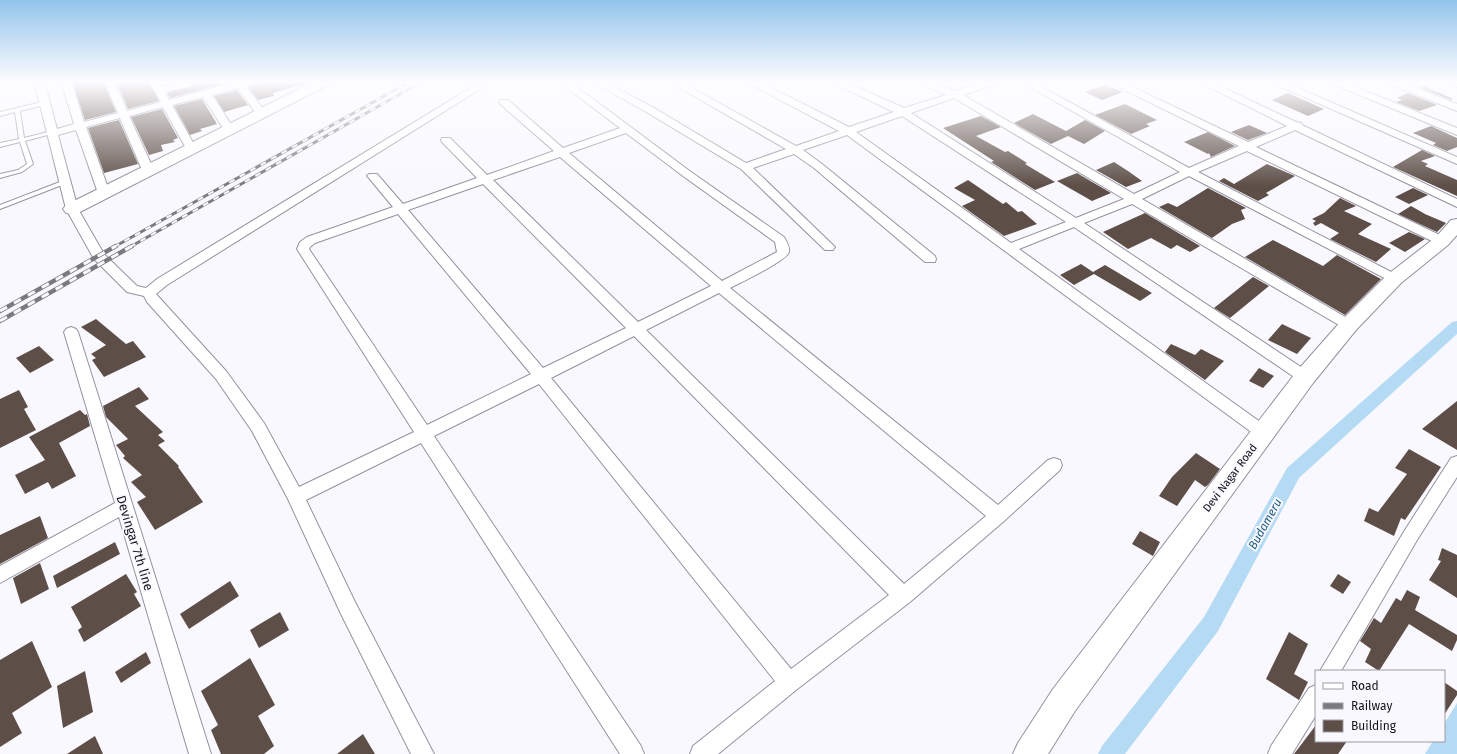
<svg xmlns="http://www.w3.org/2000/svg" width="1457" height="754" font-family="'Fira Sans',sans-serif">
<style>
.water{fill:#b4dbf3}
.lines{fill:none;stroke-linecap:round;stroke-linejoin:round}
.canal{fill:#b4dbf3;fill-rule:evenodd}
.building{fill:#5d4f48}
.lane-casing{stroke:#9491a0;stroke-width:2}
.street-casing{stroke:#9491a0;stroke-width:2}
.secondary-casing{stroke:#9491a0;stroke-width:2}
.lane{fill:#fff;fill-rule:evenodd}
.street{fill:#fff;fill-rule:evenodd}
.secondary{fill:#fff;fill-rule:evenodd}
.rail-far1-casing{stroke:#7b7a80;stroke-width:3}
.rail-casing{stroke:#7b7a80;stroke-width:4.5}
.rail-far1{stroke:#faf8ff;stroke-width:2;stroke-dasharray:6;stroke-linecap:butt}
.rail{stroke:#faf8ff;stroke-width:3;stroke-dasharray:8;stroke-linecap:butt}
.labels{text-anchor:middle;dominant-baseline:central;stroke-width:4;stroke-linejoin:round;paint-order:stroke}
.street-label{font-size:11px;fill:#141319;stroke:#faf8ff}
.water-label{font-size:12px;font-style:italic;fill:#1d5d7e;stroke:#faf8ff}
.near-street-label{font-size:13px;fill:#141319;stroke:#faf8ff}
</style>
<rect width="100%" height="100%" fill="#faf8ff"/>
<path class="water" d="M1457 703V754H1425L1433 741H1444V724Z"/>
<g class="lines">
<path class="canal" d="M1457 321V334L1299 478 1218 631 1125 754H1098L1102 746 1204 617 1287 468 1452 322Z"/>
</g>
<path class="building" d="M72 81H103L116 112 85 120Z
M116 81H148L159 101 128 109Z
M203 81H235L170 98 167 93 200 84Z
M259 81H304L305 84 273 93 274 96 258 100 248 87 256 84Z
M1105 85 1123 92 1102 100 1085 92Z
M1424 86 1453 99 1451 100 1420 88Z
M237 90 248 105 224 112 214 96Z
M1288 93 1324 109 1308 116 1272 100Z
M1408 93 1437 105 1419 111 1396 102 1402 100 1397 98Z
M202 99 217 124 200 129 202 131 190 135 174 106Z
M1125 104 1157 120 1146 124 1150 126 1131 134 1095 115Z
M162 109 178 138 173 140 175 142 161 145 163 151 149 155 131 117Z
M1033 114 1066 131 1085 120 1105 131 1084 144 1068 136 1051 144 1014 123Z
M981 116 1001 127 976 136 1005 152 1008 151 1027 163 1025 164 1055 182 1035 190 991 162 994 161 943 128Z
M119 120 138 164 104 173 88 128Z
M1249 125 1267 133 1248 140 1231 132Z
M1431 126 1457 138V147L1447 151 1433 145 1436 143 1413 133Z
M1208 132 1235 146 1211 157 1209 153 1208 154 1184 142Z
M1422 150 1435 156 1421 161 1428 164 1425 166 1457 180V196L1393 167Z
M1114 162 1128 171 1142 181 1126 187 1096 170Z
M1267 164 1295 176 1266 193 1269 195 1258 201 1219 181 1224 178 1234 184Z
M1077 173 1082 176 1111 193 1092 201 1057 181Z
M968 180 1003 204 1006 202 1018 212 1022 211 1037 224 1004 236 962 206 975 200 954 188Z
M1208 188 1246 208 1241 210 1245 219 1232 224 1212 238 1159 207 1168 203 1177 207Z
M1413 188 1428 195 1409 204 1395 197Z
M1340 198 1356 206 1344 211 1372 224 1358 234 1391 249 1376 262 1330 239 1339 233 1321 223 1315 226 1313 223 1316 221 1312 219 1324 213Z
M1411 206 1425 214 1446 223 1437 232 1398 214Z
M1145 213 1200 246 1190 252 1177 245 1171 249 1151 238 1128 249 1103 232Z
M1409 232 1425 239 1405 252 1389 243Z
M1273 240 1323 266 1337 255 1381 279 1345 315 1245 257Z
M1081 264 1093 272 1105 265 1152 293 1140 301 1094 274 1074 285 1060 275Z
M1253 277 1269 286 1230 318 1214 308Z
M96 319 126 344 133 341 146 357 104 377 92 360 96 358 91 354 106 345 81 327Z
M1282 324 1311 338 1297 354 1268 340Z
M1171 344 1195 355 1201 349 1224 361 1205 380 1165 352Z
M39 346 54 360 30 373 16 358Z
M1259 368 1274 376 1263 388 1249 381Z
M139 387 149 399 135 406 163 432 158 435 165 441 158 445 179 466 178 467 203 502 155 530 137 502 146 497 131 482 142 475 123 458 125 456 116 445 128 439 106 417 103 406Z
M19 390 28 407 24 409 36 430 0 448V399Z
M1457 401V450L1422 429Z
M80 410 85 415 87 414 90 426 59 443 76 476 52 489 48 482 25 494 15 475 45 460 29 437Z
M1409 449 1441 467 1405 520 1401 518 1394 536 1364 521 1369 508 1378 512 1407 474 1395 468Z
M1196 453 1220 469 1208 485 1205 487 1195 480 1177 506 1159 496 1172 477Z
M40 516 48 538 0 564V535Z
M1140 531 1160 542 1153 556 1132 544Z
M115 542 120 554 57 588 53 576Z
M1442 548 1457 555V598L1429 580 1441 561 1438 560Z
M40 563 49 589 21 604 13 578Z
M126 574 137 592 134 594 141 606 84 642 78 630 82 627 71 607Z
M1338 574 1351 582 1343 594 1330 586Z
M230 581 239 596 189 629 180 614Z
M1407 590 1420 597 1415 610 1457 635V640L1452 651 1409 624 1379 671 1365 662 1371 649 1360 641 1374 618 1381 623 1396 598 1401 601Z
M280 612 289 630 259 648 250 630Z
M1289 632 1308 644 1294 674 1308 682 1299 700 1266 679Z
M32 641 52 687 12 713 22 733 0 747V660Z
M146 652 151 663 121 683 115 672Z
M250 658 275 705 258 716 274 746 264 754H221L211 730 218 725 201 691Z
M85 671 93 712 63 728 57 686Z
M1444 682 1457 691V695L1444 715Z
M1316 725V741H1347L1338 754H1294Z
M363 734 375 754H337Z
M95 736 103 754H67Z"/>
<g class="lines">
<g class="lane-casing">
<path id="lane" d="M46 101 48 102V104L20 111 24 138 52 131 55 133 25 141 33 164 22 172 0 178V174L18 170 27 164 20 142 0 147V143L19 139 15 112 0 116V112Z
M65 180 68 182 67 183 0 209V205Z"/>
</g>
<g class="street-casing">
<path id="street" d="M34 81H44L57 129 74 124 61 81H71L84 122 118 113 104 81H114L127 111 161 102 149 81H159L162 87 187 81H202L200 83 165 92 169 100 240 81H258L256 83 246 86 266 113 265 115H257L238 88 212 95 234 129 233 131H225L203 97 172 105 196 148 195 150H187L163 107 129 116 154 170 152 172 148 173 142 170 120 118 86 127 110 193 108 195H100L98 193 76 130 58 135 78 209 104 254 137 286 146 288 157 279 482 81H493L167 285 156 294 226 371 264 423 299 487 414 432 297 249 300 242 307 237 393 207 369 178 367 176 369 174H377L403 204 477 178 442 142 441 140 442 138H450L487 175 554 151 500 104 499 102 500 100H508L563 148 620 128 563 85 561 83 564 81H569L691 172 784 237C787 242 790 247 789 252 788 260 740 283 730 288L998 505 1048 460 1054 458 1060 460 1062 465 1060 470 1004 521 910 602 796 690 718 754H690L693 746 775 681 539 384 434 436 641 746 644 754H620L421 443 306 500 355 602 434 754H411L341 614 288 499 252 431 216 379 147 302 144 296 127 292 94 259 66 209ZM626 133 683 176 775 242 777 252 722 281 569 153ZM560 157 711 286 638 322 493 180ZM483 184 626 328 543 368 408 210ZM398 214 531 374 427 425 309 249 310 247 315 243ZM719 293 986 516 904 584 646 330ZM634 336 889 595 791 669 551 378Z
M591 81H603L656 109 746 163 786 149 671 83 669 81H680L796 146 839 131 748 83 746 81H758L849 127 894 112 833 83 831 81H843L904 108 946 95 920 83 918 81H930L955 91 987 81H1001L999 83 963 95 1134 194 1180 172 1019 81H1031L1189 168 1239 146 1110 83 1108 81H1120L1248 142 1287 126 1197 81H1209L1296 122 1301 123 1302 125 1457 199V207L1295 130 1256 147 1446 238 1448 241 1446 244H1438L1247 151 1198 172 1399 276 1401 279 1399 282 1394 283 1189 176 1142 199 1354 322 1356 325 1354 328 1349 330 1344 328 1132 204 1084 223 1310 373 1312 377 1310 381 1305 382 1300 381 1074 227 1019 249 1270 429 1272 433 1270 437 1264 439 1258 437 847 135 803 150 822 164 935 256 936 259 935 262H925L814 168 794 154 753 168 835 247 833 250H825L741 169 648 113ZM954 98 1124 199 1076 218 911 113ZM902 116 1066 222 1011 243 856 132Z
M1270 81H1282L1457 157V164L1272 83Z
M1328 81H1341L1457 128V135L1330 83Z
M1385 81H1398L1457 104V111L1387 83Z
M1443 81H1457V87L1445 83Z
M71 327 76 329 78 332 211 754H189L119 517 0 583V566L115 503 64 332 66 329Z
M1457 456V477L1417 540 1341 671H1320L1405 530 1451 458Z
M1316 685V715L1292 754H1268L1271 746 1309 688Z"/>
</g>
<g class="secondary-casing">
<path id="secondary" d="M315 81H332L330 84 78 213 72 214 66 213 63 209 66 205Z
M1457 219V235L1448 245 1401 283 1356 330 1313 383 1075 711 1048 754H1013L1018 743 1053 689 1297 371 1342 320 1387 275 1436 237 1451 220Z"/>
</g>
<use href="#lane" class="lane"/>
<use href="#street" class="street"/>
<use href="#secondary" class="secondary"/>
<g class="rail-far1-casing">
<path id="rail-far1" d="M114 247 411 81
M130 247 423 81"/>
</g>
<g class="rail-casing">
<path id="rail" d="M0 311 116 246
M0 321 132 246"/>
</g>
<use href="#rail-far1" class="rail-far1"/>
<use href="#rail" class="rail"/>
</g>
<linearGradient id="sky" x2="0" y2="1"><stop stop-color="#93c4ec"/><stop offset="0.44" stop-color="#fdfcff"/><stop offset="1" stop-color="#fdfcff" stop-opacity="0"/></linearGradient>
<rect width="1457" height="186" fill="url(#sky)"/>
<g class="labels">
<g class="street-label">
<text transform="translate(1230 478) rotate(-53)">Devi Nagar Road</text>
</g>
<g class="water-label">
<text transform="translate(1265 524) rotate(-61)">Budameru</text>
</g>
<g class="near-street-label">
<text transform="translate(135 543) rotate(73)">Devingar 7th line</text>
</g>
</g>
<rect x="1315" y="670" width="130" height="72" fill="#faf8ff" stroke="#9e9ca3"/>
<rect x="1323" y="683" width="20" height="6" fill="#ffffff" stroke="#9e9ca3"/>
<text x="1351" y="690" font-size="12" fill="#141319">Road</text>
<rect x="1323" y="703" width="20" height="6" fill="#7b7a80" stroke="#9e9ca3"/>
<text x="1351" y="710" font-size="12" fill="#141319">Railway</text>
<rect x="1323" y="720" width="20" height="12" fill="#5d4f48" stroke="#9e9ca3"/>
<text x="1351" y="730" font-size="12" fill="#141319">Building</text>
</svg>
